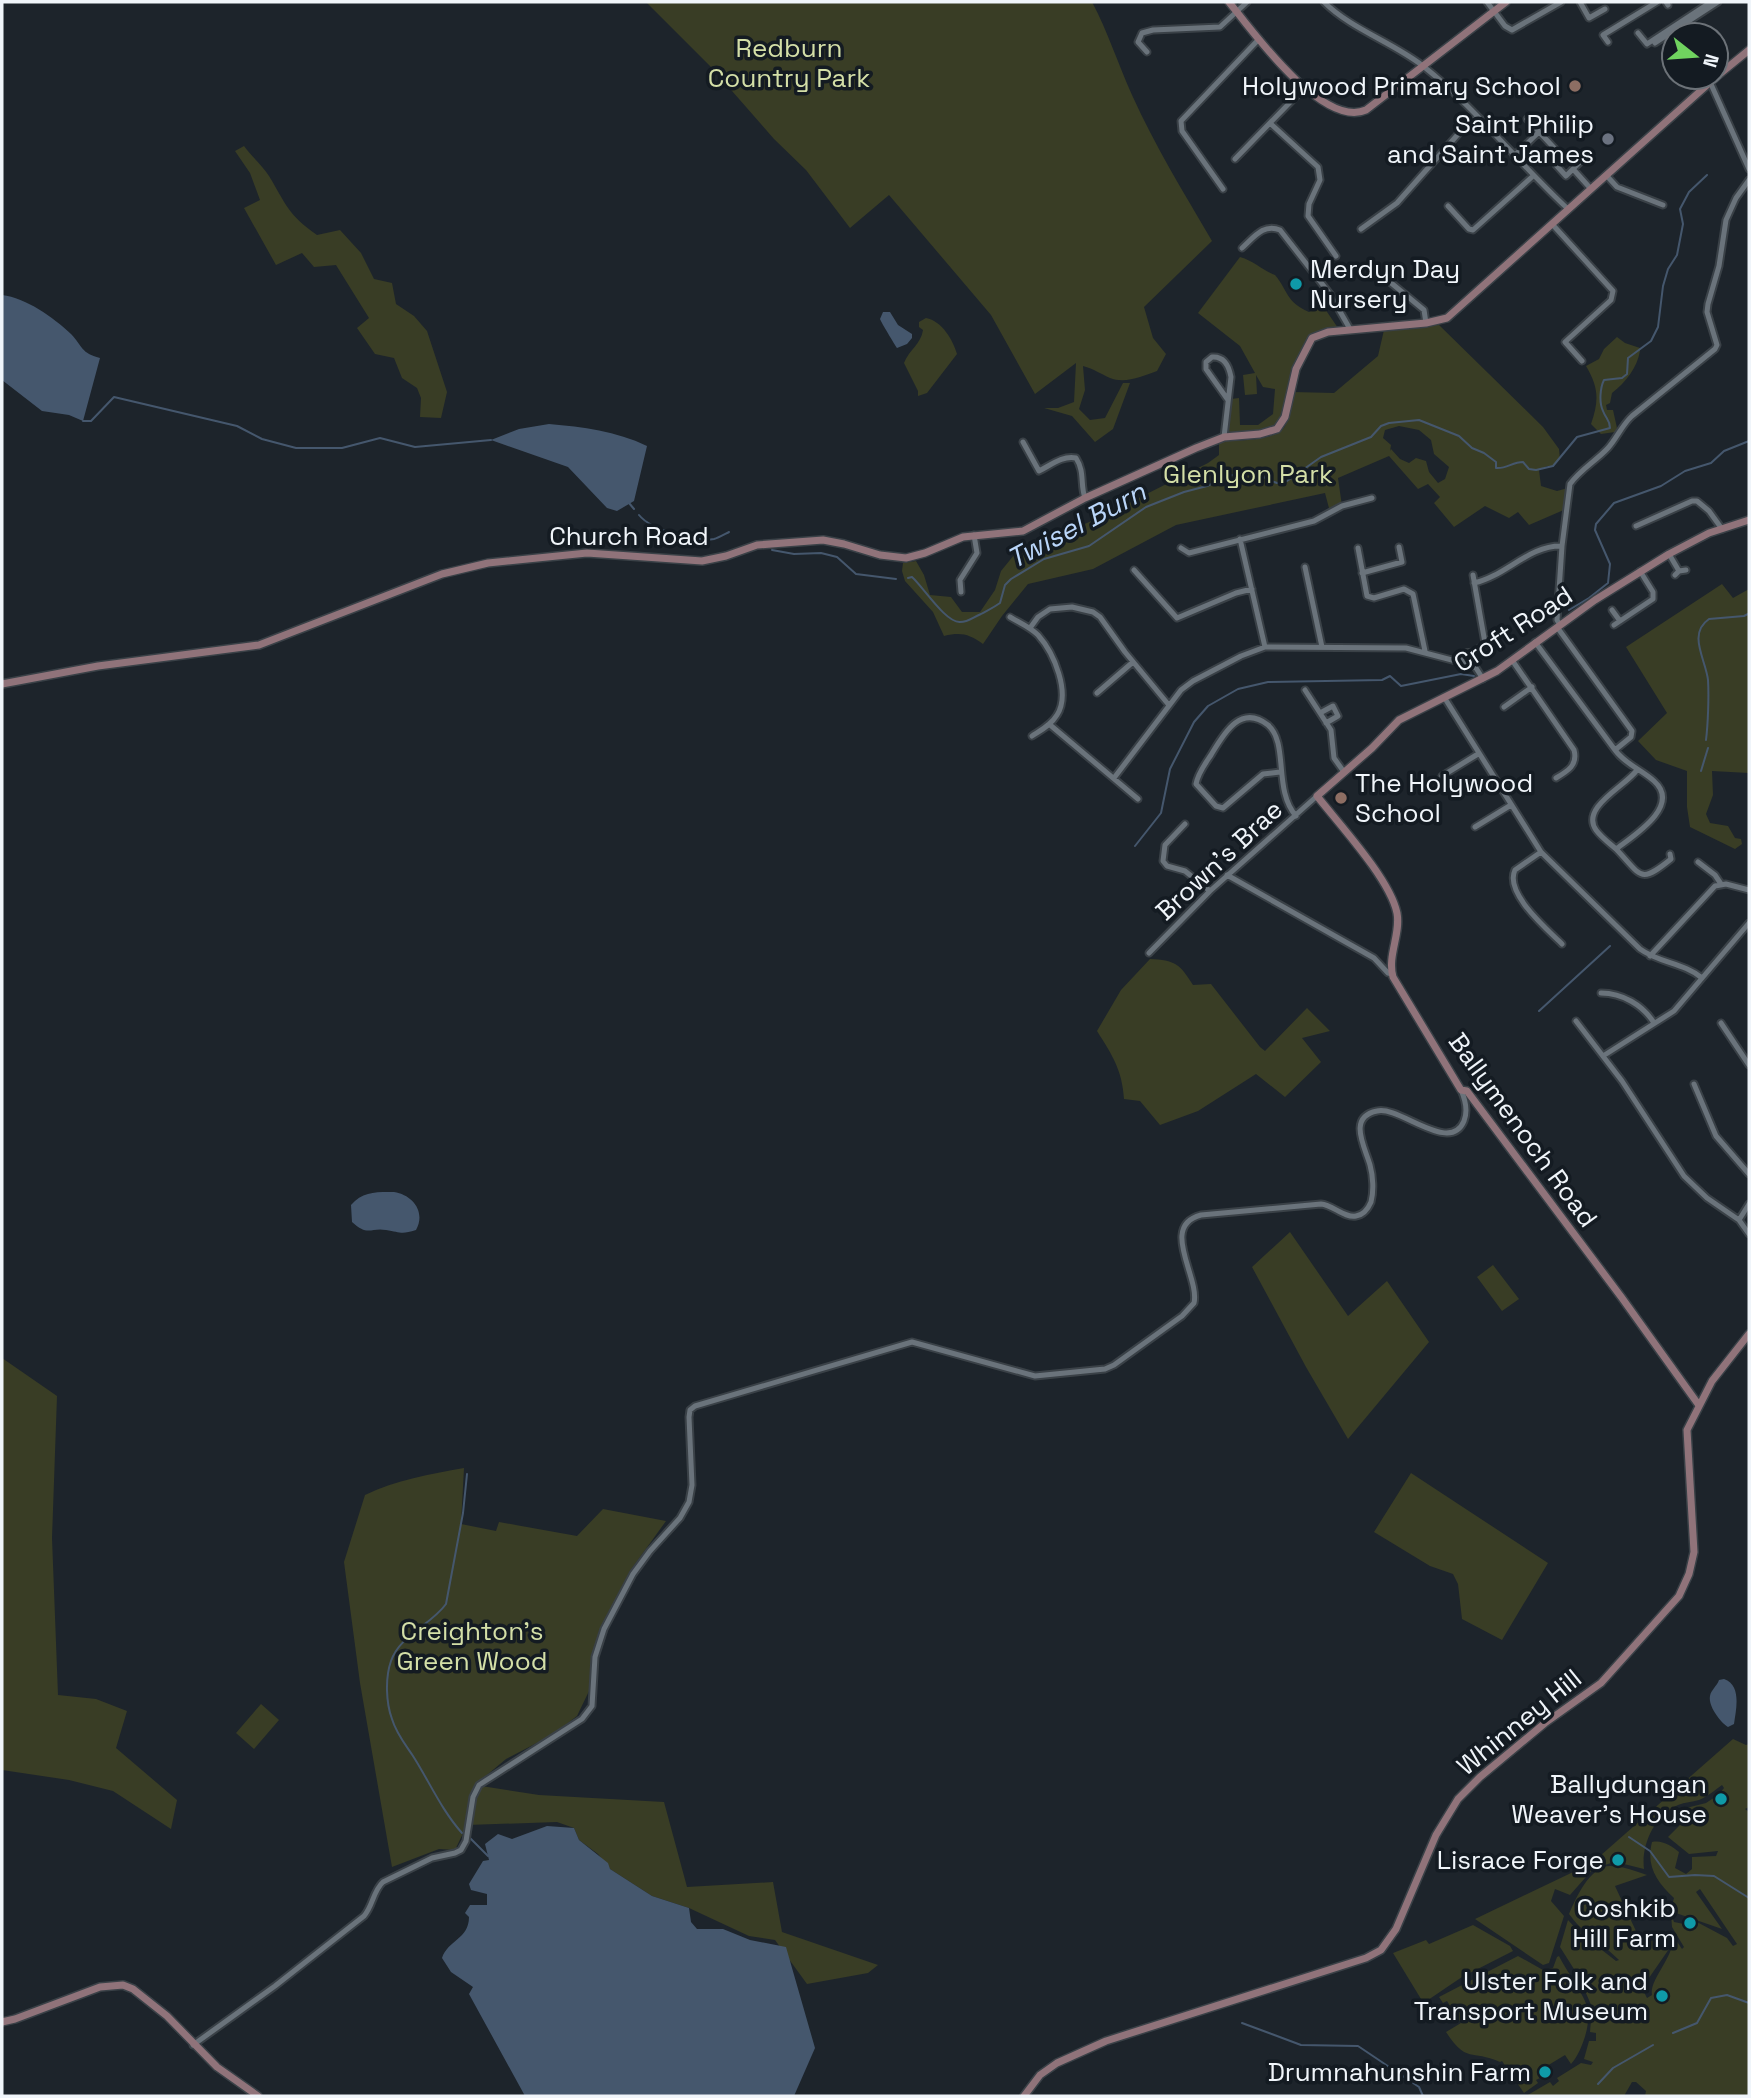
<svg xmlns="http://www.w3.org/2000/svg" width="1751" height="2098" font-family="'Space Grotesk',sans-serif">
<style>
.green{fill:#393d25;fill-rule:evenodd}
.water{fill:#45576d}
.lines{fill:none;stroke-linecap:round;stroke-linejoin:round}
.stream{stroke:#45576d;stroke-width:2}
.street-casing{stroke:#3a4147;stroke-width:9}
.secondary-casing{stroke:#3a4147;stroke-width:10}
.street{stroke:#6a737b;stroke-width:5}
.secondary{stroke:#90737a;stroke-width:7}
.education-dot{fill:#8d6e63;stroke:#141b22;stroke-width:2.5}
.worship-dot{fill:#6b7280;stroke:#141b22;stroke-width:2.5}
.culture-dot{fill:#0f9aa8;stroke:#141b22;stroke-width:2.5}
.labels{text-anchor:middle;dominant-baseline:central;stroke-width:7;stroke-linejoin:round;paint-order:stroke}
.park-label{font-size:26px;fill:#d4dfa7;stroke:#141b22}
.poi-label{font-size:26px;fill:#f0f5fa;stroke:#141b22;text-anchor:end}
.street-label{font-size:26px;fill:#f0f5fa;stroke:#141b22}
.water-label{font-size:28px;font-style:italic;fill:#bad6fa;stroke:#141b22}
</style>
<rect width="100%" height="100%" fill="#1d242b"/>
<path class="green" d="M646 2H1092C1108 32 1118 64 1132 95 1155 146 1184 193 1212 241L1144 307 1153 338 1166 354 1157 371C1143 376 1125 384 1110 378 1101 374 1094 369 1083 366L1085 390 1079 409 1090 420 1105 418 1123 383H1130L1113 429 1095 442 1072 416 1044 408H1058L1074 402 1076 363 1035 394 991 315 889 195 850 228 806 170 774 139 711 67Z
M244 146C251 156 262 165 269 176 286 204 288 215 317 235L340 230 361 253 374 279 392 283 396 304 414 316 427 331 447 392 441 418 420 417 421 398 417 388 402 378 394 358 375 354 357 328 369 318 336 265 314 267 302 253 276 265 244 208 260 200 250 173 235 151Z
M1240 257C1254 261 1262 270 1275 275 1289 292 1285 301 1309 312L1323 306 1338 328 1310 336 1282 420 1271 429 1228 435 1231 399 1239 398 1240 425H1258L1273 414 1275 389 1263 387 1256 375 1257 394 1245 395 1243 375 1255 373 1240 346 1198 313Z
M926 318C942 321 953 340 957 354L927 393 918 396V391L904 363C909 350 921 344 923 330L919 327V322Z
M1438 324 1543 427 1559 449 1560 459 1553 466H1547L1539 470 1541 486 1557 491 1568 488 1566 509 1529 525 1518 512 1509 518 1485 506 1454 527 1434 503 1440 497 1428 484 1418 489 1389 456 1338 478 1342 506 1330 512 1325 493 1176 525 1093 569 1028 584 1002 616 983 644C969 634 961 632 944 636L933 612 905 581 902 571 903 563 916 561 924 575 930 595 951 597 962 612H980L995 590 1001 571 1014 555 1103 516 1208 463 1219 455V441C1235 440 1276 442 1285 426 1290 417 1290 402 1292 392L1334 393 1378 356 1384 330ZM1399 426 1419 430 1431 440 1434 454 1449 467 1445 479 1438 483 1429 472 1426 461 1416 458 1409 463 1400 459 1391 449 1390 451 1391 445 1383 438 1385 430Z
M1617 337 1625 343 1640 348V351C1637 368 1626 382 1612 393L1610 403 1606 405 1607 410H1613L1617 428 1615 432 1601 434 1591 424C1599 401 1599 388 1586 366L1599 359 1604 349Z
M1722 584 1733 598 1749 589V773L1712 771 1713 795 1706 814 1710 823 1728 826 1735 838 1741 839 1742 844 1735 849 1690 827 1687 807V771L1656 760 1638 741 1667 713 1626 647Z
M1150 959C1175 960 1180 964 1193 985L1211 984 1260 1047 1265 1051 1307 1008 1330 1031 1302 1038 1321 1062 1285 1097 1256 1074 1198 1111 1160 1125 1140 1101 1124 1099C1122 1069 1112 1055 1097 1031L1121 990Z
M1290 1232 1348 1316 1387 1281 1429 1342 1348 1439 1306 1367 1252 1267Z
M1493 1265 1519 1299 1502 1311 1477 1277Z
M2 1358 57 1396 52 1538 58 1695 96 1699 127 1711 116 1748 177 1800 171 1829 113 1791 69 1780 2 1770Z
M464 1468 461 1524 496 1531 499 1522 577 1536 603 1509 666 1521 630 1571 599 1631 591 1663 590 1689 577 1716 554 1734 506 1759 475 1785 539 1795 664 1802 687 1887 773 1882 782 1932 878 1965 868 1973 807 1984 775 1940 749 1936 689 1908 652 1896 610 1869 598 1854 579 1840 574 1828 557 1822 467 1825 455 1850 439 1849 392 1867 360 1683 344 1562 365 1495C396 1480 430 1474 464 1468Z
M1411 1473 1548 1563 1502 1640 1462 1619 1458 1584 1453 1574 1430 1566 1374 1532Z
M261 1704 279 1720 254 1749 236 1733Z
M1733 1739 1746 1745 1749 1744V1807L1745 1809 1749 1812V2096H1645L1646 2091 1636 2082H1632L1624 2096H1526L1550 2082 1553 2086 1559 2081 1557 2078 1581 2063 1591 2065 1593 2062 1584 2059 1589 2041H1596V2033L1590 2032 1592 2007 1579 1977 1560 1947 1568 1920 1579 1932 1616 1961 1619 1960 1595 1938 1593 1933C1583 1933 1575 1922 1569 1914 1576 1898 1590 1866 1610 1866 1622 1866 1636 1871 1647 1875L1615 1886 1642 1944 1669 1935V1949L1642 1988 1647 1998 1652 1995C1649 1980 1672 1960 1674 1937L1682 1949 1684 1947 1672 1927 1671 1914 1674 1922 1694 1926 1695 1921 1727 1938 1733 1946 1737 1944 1700 1889 1696 1892 1722 1929 1673 1912 1671 1909 1674 1898C1656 1881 1646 1866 1652 1842 1663 1840 1671 1846 1679 1852L1675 1868 1686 1874 1692 1869V1857L1716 1856 1718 1851 1689 1854 1668 1837 1690 1815 1682 1809 1706 1803 1715 1797 1722 1806 1727 1802 1720 1793 1724 1788 1722 1785C1715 1790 1707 1797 1699 1800 1692 1802 1685 1802 1678 1805 1654 1816 1641 1845 1644 1869L1624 1864 1623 1856 1613 1855 1611 1863 1593 1869 1570 1895 1555 1889 1551 1901 1564 1916 1549 1963 1543 1965 1475 1919 1592 1863Z
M1473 1925 1510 1946 1513 1951 1462 1977 1428 2000 1421 1999 1393 1953 1426 1940 1429 1944Z
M1518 1956 1543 1970 1553 1968 1557 1957 1559 1956C1566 1970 1583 1993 1587 2006 1592 2022 1582 2052 1571 2064L1565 2055 1537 2072 1540 2078 1536 2080 1538 2083 1524 2093 1502 2061 1500 2062C1471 2049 1467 2064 1446 2032L1461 2023 1447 2001 1443 2003 1439 1997Z"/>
<path class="water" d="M2 295C26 298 53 317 71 334 83 347 81 353 100 358L83 421 69 415 42 411 2 380Z
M883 312H890L898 325 912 334V338L907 344 897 348C895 345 881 322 880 319Z
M549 424C583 427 616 431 647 446L634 501 617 511 607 508 568 467 491 440 519 429Z
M394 1192C413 1195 426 1212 416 1230 401 1235 400 1232 386 1230 371 1227 368 1237 352 1222L351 1205C363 1191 377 1192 394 1192Z
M1724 1679C1742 1685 1736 1710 1734 1724L1728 1727C1720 1722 1708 1706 1710 1696 1711 1690 1717 1686 1719 1680Z
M547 1826 574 1828 579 1840 608 1863 610 1869 652 1896 689 1908 691 1922 697 1929H723L750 1940 786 1947 815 2048 794 2096H525L469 1994 473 1987 451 1972 442 1958C448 1940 469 1939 469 1917L465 1913 470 1905H487V1894L471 1890 469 1884 483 1861 489 1860 485 1844 498 1834 512 1839Z"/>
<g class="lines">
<path class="stream" d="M83 421H91L114 397 237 426 262 439 296 448H342L380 438 415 447 491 440
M629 503 634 509
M639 515C651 530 695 542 714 539 718 538 725 534 729 532
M772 550 794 554 821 553 837 557 856 574 896 579
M908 578 912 577C924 588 946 623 960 622 969 622 973 617 981 614 988 610 993 608 1000 603L1005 585 1011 579 1044 559 1089 546 1146 507 1184 492 1207 486 1227 476 1255 471 1268 480 1277 483 1287 481 1321 457 1371 437 1381 426 1389 423 1419 420 1459 436 1472 448 1484 453 1496 462V468C1507 469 1512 462 1523 462L1529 469 1536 470 1553 466 1577 437 1610 428C1610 420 1606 419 1603 411 1599 403 1600 388 1604 380L1622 378 1627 374 1628 358 1651 341 1658 327 1663 286 1668 269 1677 255 1683 224 1680 209 1689 192 1707 175
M1569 610 1589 598 1608 583 1610 564 1595 530 1596 524 1614 503 1661 486 1685 471 1711 463 1724 451 1749 441
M1706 740C1708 724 1709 696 1708 680 1706 660 1687 634 1709 619L1744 616 1748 614
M1701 771 1708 748
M1135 846 1161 813 1170 769 1194 722 1208 706 1238 689 1268 682 1382 680 1390 676 1401 686 1461 674 1474 676
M1539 1011 1610 946
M462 1833C442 1811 429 1781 413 1756 405 1744 396 1733 392 1719 386 1703 385 1678 391 1661 400 1635 431 1625 446 1604L463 1513 467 1474
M1629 1837 1650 1851 1669 1877 1695 1875 1714 1876 1749 1898
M470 1838 488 1856
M1242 2023 1301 2045 1358 2046 1419 2087 1423 2096
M1673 2033 1697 2023 1711 1998 1727 1995 1749 2003
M1598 2084 1613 2068 1653 2045"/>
<g class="street-casing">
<path id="street" d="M1324 2C1351 29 1392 42 1423 66 1476 108 1518 163 1568 209
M1487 2 1505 26 1512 30 1561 2
M1580 2 1589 18 1605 9
M1666 2 1668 5
M1638 33 1647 44 1711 2
M1608 42 1603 35 1657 2
M1655 43 1718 2
M1147 52 1138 42 1142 33 1153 30 1220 27 1247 2
M1710 82 1749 169
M1527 119 1558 152
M1270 123 1318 167 1320 180 1309 204 1308 216 1336 256
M1514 156 1539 132
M1235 159 1305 87
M1556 165 1566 176 1586 156
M1573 169 1591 189
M1606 175 1617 187 1663 205
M1223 189 1182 131 1181 121 1259 39
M1448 206 1469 229 1473 230 1533 176
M1552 224 1613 291 1611 300 1565 342 1582 361
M1361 229 1397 203 1460 132 1477 117
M1242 248C1254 237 1264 223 1280 230L1330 294 1350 329
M1390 282 1424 310 1426 323
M1224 437 1231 377C1229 366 1224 356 1212 357L1206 362V369L1228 400
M1023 442 1039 471C1051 465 1063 455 1076 458 1085 472 1080 484 1085 498
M1636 526 1692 501H1697L1709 511 1722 529
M1240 539 1265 647
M1181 548 1189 553 1314 521 1342 506 1372 498
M1358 548 1367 596 1374 598 1404 589 1413 594 1425 651
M1669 554 1679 571
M1305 567 1322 647
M1134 570 1177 618 1236 593 1252 589
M1362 573 1402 562 1399 547
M1675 575 1679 571 1686 570
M1474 583C1506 576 1529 545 1562 546
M961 592 960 580 977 553 974 535
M1612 610 1620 621
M1010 617C1020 623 1030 627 1038 635 1054 653 1071 693 1057 715 1051 725 1041 730 1032 736
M1560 625 1557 620 1562 546 1570 484C1581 469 1596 461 1608 448 1617 438 1622 425 1632 416L1715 349 1717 345 1707 312 1708 304 1719 266 1726 220 1736 198 1749 180
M1614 625 1653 599V592L1640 571
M1030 628 1038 617 1050 609 1072 607 1093 612 1100 617 1125 652 1168 704
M1535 642 1615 750 1631 737 1632 731 1557 627
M1512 660 1574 750C1578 765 1568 771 1556 778
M1461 662 1463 653 1475 652 1485 643 1473 575
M1305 690 1331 730 1334 758 1344 772
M1097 693 1133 662
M1444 697 1541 852 1640 949C1659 963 1684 963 1702 978
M1504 707 1532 687
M1320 713 1333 706 1338 716 1326 723
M1049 724 1138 799
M1615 750C1626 765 1641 769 1654 781 1682 806 1633 836 1616 849 1609 843 1601 837 1596 830 1580 807 1626 786 1637 770
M1280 772 1263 774 1223 808 1216 806 1196 784C1198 773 1205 764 1211 755 1223 735 1240 703 1268 725 1289 743 1273 790 1296 816
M1442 776 1478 754
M1114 778 1181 690 1193 681 1241 656 1265 647 1406 648 1471 665 1476 668 1483 679
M1185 824 1165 845 1163 861 1167 866 1185 871 1210 891
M1475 827 1511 805
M1616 849C1642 876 1639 885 1671 859L1670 854
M1541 852 1515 870C1504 893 1547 929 1562 944
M1698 862 1715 875 1721 884
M1227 875 1374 958 1388 973 1392 974
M1149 953 1210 891 1317 796
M1650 956 1715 886 1726 884 1749 890
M1601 993C1622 993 1643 1005 1654 1023
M1576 1021 1622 1081 1684 1176 1707 1198 1739 1220 1749 1234
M1721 1023 1749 1065
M1603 1056 1674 1011 1749 923
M1694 1084 1716 1136 1749 1174
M1739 1220 1749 1204
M193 2045 275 1986 364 1916C373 1906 373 1891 383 1882L432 1858 455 1853 461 1850 466 1841 473 1797 479 1785 582 1719 592 1706 595 1657 604 1629 633 1574 650 1551 680 1518 689 1502 692 1485 689 1417 690 1410 695 1406 912 1342 1035 1376 1105 1369 1114 1365 1182 1316 1194 1303C1200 1277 1159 1226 1201 1215L1321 1204C1333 1205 1344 1218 1356 1216 1363 1215 1368 1209 1371 1202 1374 1191 1373 1176 1370 1165 1365 1147 1347 1117 1377 1111 1399 1105 1450 1155 1464 1121 1468 1111 1465 1099 1461 1090"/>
</g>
<g class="secondary-casing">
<path id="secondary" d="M1229 2C1252 31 1323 129 1366 110L1506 2
M1716 77 1749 50
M2 684 98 666 259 645 442 574 488 563 587 553 702 561 726 556 757 545 823 540 844 544 880 555 906 558 925 553 963 537 1023 531 1085 498 1196 448 1224 437 1260 434 1277 429 1285 417 1296 369 1312 338 1328 332 1426 323 1447 318 1716 77
M1698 1404 1622 1298 1467 1091 1461 1090 1393 977C1387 956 1401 934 1397 913 1390 879 1339 824 1317 796L1372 748 1399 720 1497 671 1595 600 1669 554 1709 533 1749 520
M2 2022 15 2019 100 1987 123 1985 133 1989 167 2016 217 2067 258 2096
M1024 2096 1040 2075 1057 2063 1106 2041 1366 1958 1381 1950 1396 1929 1436 1835 1458 1799 1480 1777 1545 1723 1601 1683 1679 1596 1689 1574 1694 1552 1687 1430 1712 1381 1749 1334"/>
</g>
<use href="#street" class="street"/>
<use href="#secondary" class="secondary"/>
</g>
<g class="education-dot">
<circle cx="1575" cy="86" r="7"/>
<circle cx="1341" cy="798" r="7"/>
</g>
<circle class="worship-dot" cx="1608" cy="139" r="7"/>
<g class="culture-dot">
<circle cx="1296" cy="284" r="7"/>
<circle cx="1721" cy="1799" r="7"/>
<circle cx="1618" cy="1860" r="7"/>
<circle cx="1690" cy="1923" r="7"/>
<circle cx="1662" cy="1996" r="7"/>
<circle cx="1545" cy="2072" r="7"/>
</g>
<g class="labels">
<g class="park-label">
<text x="789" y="48">Redburn<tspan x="789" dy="30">Country Park</tspan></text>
<text x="1248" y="474">Glenlyon Park</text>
<text x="472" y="1631">Creighton's<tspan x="472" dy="30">Green Wood</tspan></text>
</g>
<g class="poi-label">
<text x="1561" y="86">Holywood Primary School</text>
<text x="1594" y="124">Saint Philip<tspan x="1594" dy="30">and Saint James</tspan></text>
<text x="1310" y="269" text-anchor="start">Merdyn Day<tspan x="1310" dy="30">Nursery</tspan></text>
<text x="1355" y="783" text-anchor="start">The Holywood<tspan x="1355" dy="30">School</tspan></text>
<text x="1707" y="1784">Ballydungan<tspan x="1707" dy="30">Weaver's House</tspan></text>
<text x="1604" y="1860">Lisrace Forge</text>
<text x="1676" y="1908">Coshkib<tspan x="1676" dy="30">Hill Farm</tspan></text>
<text x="1648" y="1981">Ulster Folk and<tspan x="1648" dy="30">Transport Museum</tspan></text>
<text x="1531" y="2072">Drumnahunshin Farm</text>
</g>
<g class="street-label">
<text x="629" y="536">Church Road</text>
<text transform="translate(1513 629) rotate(-33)">Croft Road</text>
<text transform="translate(1219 860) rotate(-43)">Brown's Brae</text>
<text transform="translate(1523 1130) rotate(54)">Ballymenoch Road</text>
<text transform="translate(1519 1722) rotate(-39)">Whinney Hill</text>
</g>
<g class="water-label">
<text transform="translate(1076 525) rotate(-28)">Twisel Burn</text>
</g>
</g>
<rect width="1751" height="2098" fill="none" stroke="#f0f5fa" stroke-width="7"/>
<g transform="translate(1695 56) rotate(107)"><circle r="33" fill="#141b22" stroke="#6c7278" stroke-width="2"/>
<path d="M0-5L12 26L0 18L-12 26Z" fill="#70d35f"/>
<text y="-10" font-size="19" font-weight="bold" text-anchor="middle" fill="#f0f5fa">N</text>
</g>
</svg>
